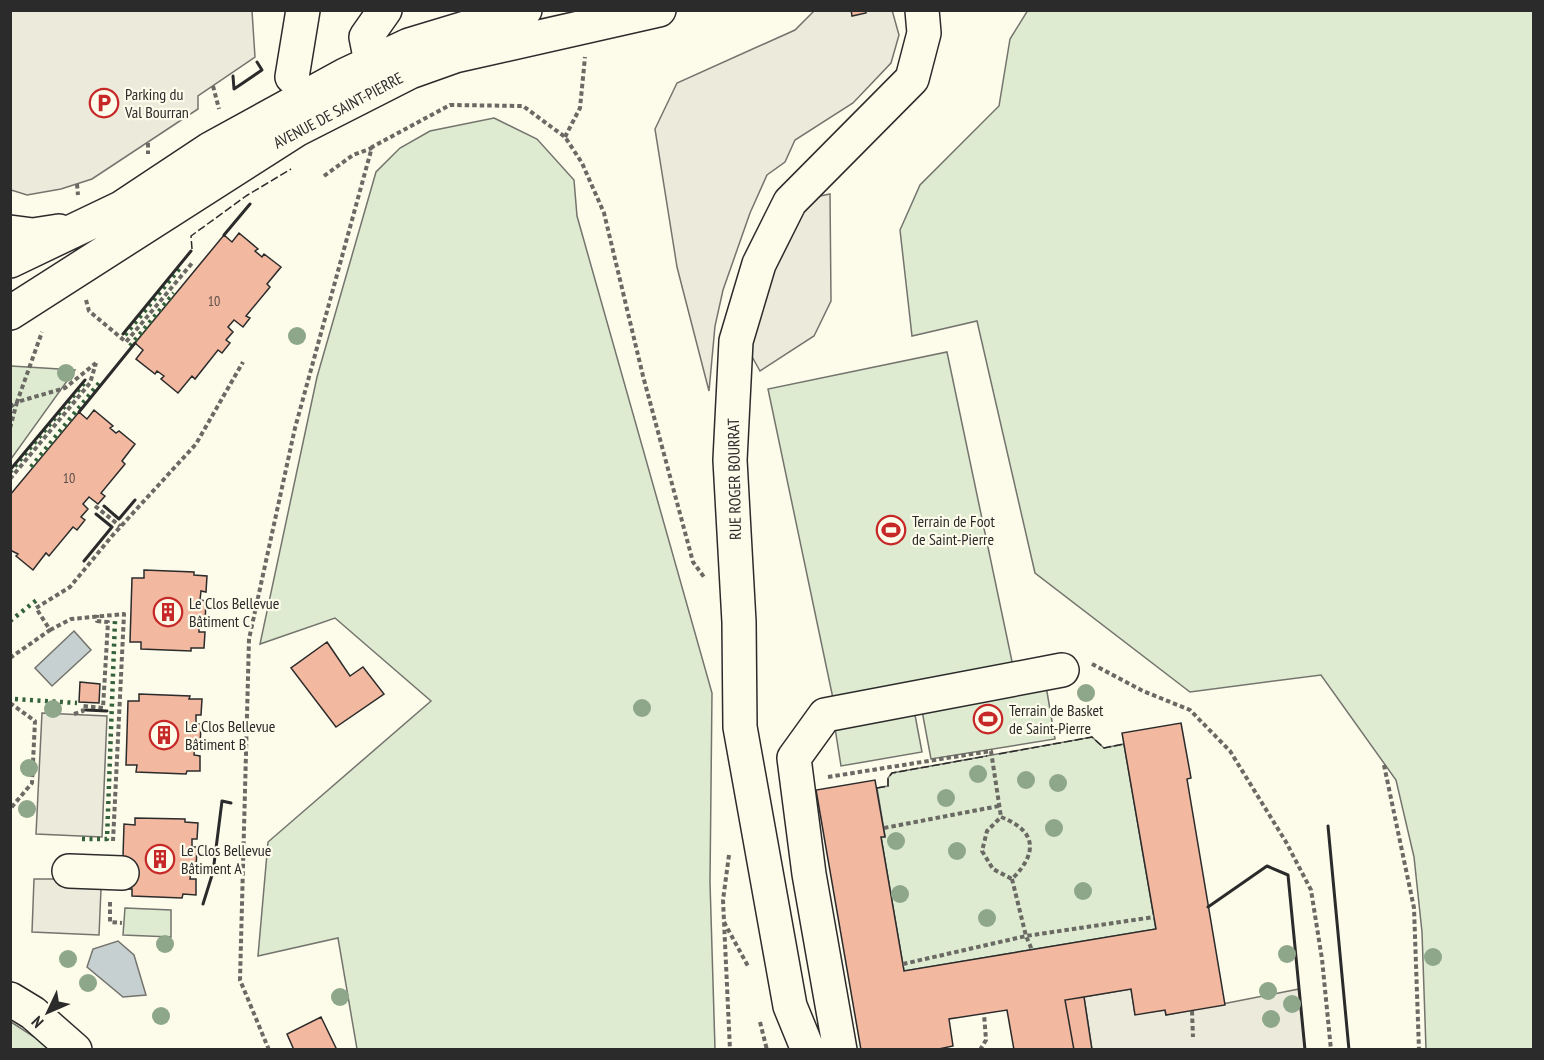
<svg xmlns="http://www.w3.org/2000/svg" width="1544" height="1060" font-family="'PT Sans Narrow',sans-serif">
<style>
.green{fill:#deebd1;stroke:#74746e;stroke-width:1.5}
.parking{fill:#eceadb;stroke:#74746e;stroke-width:1.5}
.water{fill:#c7d0d0;stroke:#74746e;stroke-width:1.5}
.building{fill:#f2b8a0;stroke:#2b2b2b;stroke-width:1.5}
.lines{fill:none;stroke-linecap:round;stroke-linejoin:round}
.minor-casing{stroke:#2b2b2b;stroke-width:36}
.path{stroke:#6a6964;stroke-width:4;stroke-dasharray:4.5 3;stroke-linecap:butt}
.minor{stroke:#fdfbea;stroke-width:33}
.hedge{stroke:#34623c;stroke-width:4.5;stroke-dasharray:3 4.5;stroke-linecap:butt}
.fence{stroke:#2b2b2b;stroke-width:1.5;stroke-dasharray:8 3;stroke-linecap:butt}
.wall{stroke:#2b2b2b;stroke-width:3}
.tree{fill:#8ea78a}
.labels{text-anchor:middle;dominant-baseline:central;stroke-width:4.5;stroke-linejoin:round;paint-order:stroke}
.number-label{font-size:14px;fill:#5d4e48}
.poi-label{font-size:16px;fill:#2b2b2b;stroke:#fdfbea;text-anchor:start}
.street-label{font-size:16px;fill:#2b2b2b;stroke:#fdfbea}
</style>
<rect width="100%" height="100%" fill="#fdfbea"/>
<path class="green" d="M1028 10 1533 11V1049H1426L1422 932 1414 857 1396 780 1321 675 1190 692 1035 573 977 321 912 336 900 230 920 185 999 106 1010 39Z
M494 118 537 139 574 180 577 216 712 693 710 882 715 1049H357L338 938 258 956 268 842 431 701 335 618 260 644 317 377 376 172 400 148 430 131Z
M947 352 1014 671 835 708 768 389Z
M11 366 75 370 11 459 10 366Z
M1045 680 1055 739 931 759 920 700Z
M915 715 922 752 841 766 835 728Z
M1092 737 1104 748 1124 744 1156 929 904 971 881 837 885 836 877 788 888 786V778L892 773Z
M125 908 171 910V937L123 935Z
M11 1022 53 1049H11Z"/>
<path class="parking" d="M11 10 252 11 255 57 198 96V109L92 179 61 189 27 195 11 190Z
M892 10 899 35 891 63 853 103 795 140 785 162 767 175 750 213 723 290 715 326 709 391 677 267 655 129 677 83 795 30 814 11Z
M830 194 831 301 814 336 760 371 745 344 798 209 820 196Z
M42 713 107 716 102 837 36 834Z
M34 879H56L79 888 101 889 99 935 32 932Z
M1131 989 1135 1014 1165 1010 1166 1015 1299 989 1305 1049H1092L1084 997Z"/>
<path class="water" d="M74 631 91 650 52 686 35 668Z
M118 941 134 955 146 995 123 997 87 967 93 949Z"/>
<path class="building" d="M851 10H866V13L852 16Z
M239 233 258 249 255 251 262 257 264 254 281 267 267 284 270 287 246 316 250 318 243 327 234 320 228 327 233 332 226 340 230 343 222 353 218 350 195 379 192 376 178 393 161 379 164 376 157 371 155 374 136 359 143 350 135 343 224 235 232 242Z
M94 410 113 426 110 428 116 433 119 431 135 444 122 461 125 464 101 493 105 496 98 504 89 497 83 504 88 509 81 517 85 520 77 530 73 527 49 556 46 553 33 570 16 556 18 554 10 550V495L79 412 87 419Z
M144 570 194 572V575L207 576 206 592 201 591 200 600 206 601 205 623H199V632H205L204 648H191V651L141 649V642H130L132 578H144Z
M327 642 350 676 363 667 384 694 336 727 291 668Z
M80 682 100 684 99 703 79 702Z
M139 694 190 696 189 699H202L201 715H196V724H201L200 747H195L194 755 200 756V771H187L186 774 136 772 137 765H126L128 701H139Z
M1181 723 1191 778 1187 779 1225 1005 1166 1015 1165 1010 1135 1015 1131 989 1065 1000 1074 1050H1014L1007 1010 949 1019 953 1046 934 1050H861L816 790 875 780 885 837H881L904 971 1156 929 1122 733Z
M135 818 185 819V822L198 823 197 839H192V847H197L196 870H191L190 879H196V895L183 894 182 898 132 896V889H122L124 824 135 825Z
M1084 997 1092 1050H1074L1065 1000Z
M321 1017 337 1050H294L287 1034Z"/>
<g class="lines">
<g class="minor-casing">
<path id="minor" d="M371 62 366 37 385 10
M292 77 303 10
M10 232 33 235 59 231
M10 261 121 208 210 149 345 75 409 45 525 10
M10 313 296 130 410 72 455 56 659 10
M69 871 122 873
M10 999 33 1013 75 1050
M808 1050 790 1006 740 727 739 622 730 460 736 341 759 264 790 202 912 79 924 33 922 10
M840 1050 809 874 794 758 825 715 1062 670"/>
</g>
<path class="path" d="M213 86 219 109
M565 137 580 108 585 57
M148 143V154
M324 176 353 155 372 148
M77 184 78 195
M86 300 89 311 126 342 193 262
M10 407 17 402 42 332
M10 428 17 402 65 388 96 363
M10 479 90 383 96 363
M95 506 120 526
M50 630 71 619 124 614 113 841
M10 658 50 630 36 608 70 587 112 536 196 444 243 362
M1092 664 1143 691 1190 710 1230 751 1286 842 1311 890 1322 959 1331 1050
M10 703 35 721 32 783 10 809
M74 714 83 711V706L103 708 108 622 97 621V615
M1384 765 1414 908 1419 1050
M828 777 991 751 1001 817
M1001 817C1037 831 1038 853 1012 879L993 869 982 851 987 831Z
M884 828 999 806
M729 855 723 900 730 1050
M1012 879 1026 936 1032 950
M110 902V922L122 923
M724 922 749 968
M903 964 1026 936 1154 917
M1192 1011 1193 1037
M760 1022 767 1050
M269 1050 240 980 249 639 295 428 372 147 450 105 523 106 565 137 582 163 604 213 643 376 693 562 704 577
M980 1050 986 1040 984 1014"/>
<use href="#minor" class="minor"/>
<path class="hedge" d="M125 335 180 268
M130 346 174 293
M31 467 99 383
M10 472 86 381
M10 621 38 599
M15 699 77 703
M82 839H107L115 620"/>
<path class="fence" d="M192 249 191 236 246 196 291 169
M999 754 1092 737 1104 748 1124 744
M877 788 888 786V778L892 773 987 756"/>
<path class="wall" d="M233 76 234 89 262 70 257 62
M224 235 250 204
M123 334 191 251
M79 412 135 343
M10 470 85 380
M104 506 119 519 135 500
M84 561 112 527 96 514
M86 710 107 711
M1328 826 1349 1050
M203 904 213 872 222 801 231 803
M1208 907 1267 866 1288 875 1305 1050"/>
</g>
<g class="tree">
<circle cx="297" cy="336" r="9"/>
<circle cx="66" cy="373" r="9"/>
<circle cx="1086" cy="693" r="9"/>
<circle cx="642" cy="708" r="9"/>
<circle cx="53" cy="709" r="9"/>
<circle cx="29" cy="768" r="9"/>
<circle cx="978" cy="774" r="9"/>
<circle cx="1026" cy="780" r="9"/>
<circle cx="1058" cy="783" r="9"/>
<circle cx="946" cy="798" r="9"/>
<circle cx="27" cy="809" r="9"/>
<circle cx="1054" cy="828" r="9"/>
<circle cx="896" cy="841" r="9"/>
<circle cx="957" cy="851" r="9"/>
<circle cx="1083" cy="891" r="9"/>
<circle cx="900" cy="894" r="9"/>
<circle cx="987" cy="918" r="9"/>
<circle cx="165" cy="944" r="9"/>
<circle cx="1287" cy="954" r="9"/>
<circle cx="1433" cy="957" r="9"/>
<circle cx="68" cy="959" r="9"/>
<circle cx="88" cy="983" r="9"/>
<circle cx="1268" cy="991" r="9"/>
<circle cx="340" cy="997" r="9"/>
<circle cx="1292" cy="1004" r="9"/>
<circle cx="161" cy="1016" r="9"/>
<circle cx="1271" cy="1019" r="9"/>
</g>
<defs>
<g id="parking-ring" transform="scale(1.5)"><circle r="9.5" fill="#fdfbea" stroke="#c62828" stroke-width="1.5"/><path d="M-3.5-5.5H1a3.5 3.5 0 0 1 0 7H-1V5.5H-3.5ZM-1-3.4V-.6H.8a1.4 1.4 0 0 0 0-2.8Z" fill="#c62828"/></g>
<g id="stadium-ring" transform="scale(1.5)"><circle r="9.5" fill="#fdfbea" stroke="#c62828" stroke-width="1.5"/><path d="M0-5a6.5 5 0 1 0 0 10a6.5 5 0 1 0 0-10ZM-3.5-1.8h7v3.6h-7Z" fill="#c62828"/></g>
<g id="building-ring" transform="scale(1.5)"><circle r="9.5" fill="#fdfbea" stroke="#c62828" stroke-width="1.5"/><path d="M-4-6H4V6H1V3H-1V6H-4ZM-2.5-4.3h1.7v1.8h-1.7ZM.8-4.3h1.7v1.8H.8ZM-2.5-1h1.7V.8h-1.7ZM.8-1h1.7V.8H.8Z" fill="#c62828"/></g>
</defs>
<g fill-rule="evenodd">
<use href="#parking-ring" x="104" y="103"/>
<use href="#stadium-ring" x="891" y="530"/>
<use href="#building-ring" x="168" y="612"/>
<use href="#stadium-ring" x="988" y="719"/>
<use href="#building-ring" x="164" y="735"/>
<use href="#building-ring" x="160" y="859"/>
</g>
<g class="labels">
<g class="number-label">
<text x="214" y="301">10</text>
<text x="69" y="478">10</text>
</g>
<g class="poi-label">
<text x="125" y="94">Parking du<tspan x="125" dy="18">Val Bourran</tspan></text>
<text x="912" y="521">Terrain de Foot<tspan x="912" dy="18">de Saint-Pierre</tspan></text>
<text x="189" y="603">Le Clos Bellevue<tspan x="189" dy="18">Bâtiment C</tspan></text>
<text x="1009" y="710">Terrain de Basket<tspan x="1009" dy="18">de Saint-Pierre</tspan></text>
<text x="185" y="726">Le Clos Bellevue<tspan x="185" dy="18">Bâtiment B</tspan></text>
<text x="181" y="850">Le Clos Bellevue<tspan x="181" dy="18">Bâtiment A</tspan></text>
</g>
<g class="street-label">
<text transform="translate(338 110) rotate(-28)">AVENUE DE SAINT-PIERRE</text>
<text transform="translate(734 479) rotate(-91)">RUE ROGER BOURRAT</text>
</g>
</g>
<rect width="1544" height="1060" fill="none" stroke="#2b2b2b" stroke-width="24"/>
<g transform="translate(48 1012) rotate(226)" stroke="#fdfbea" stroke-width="4.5" paint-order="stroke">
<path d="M0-4.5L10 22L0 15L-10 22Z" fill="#2b2b2b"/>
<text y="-9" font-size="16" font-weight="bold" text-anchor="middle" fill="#2b2b2b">N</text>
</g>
</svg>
